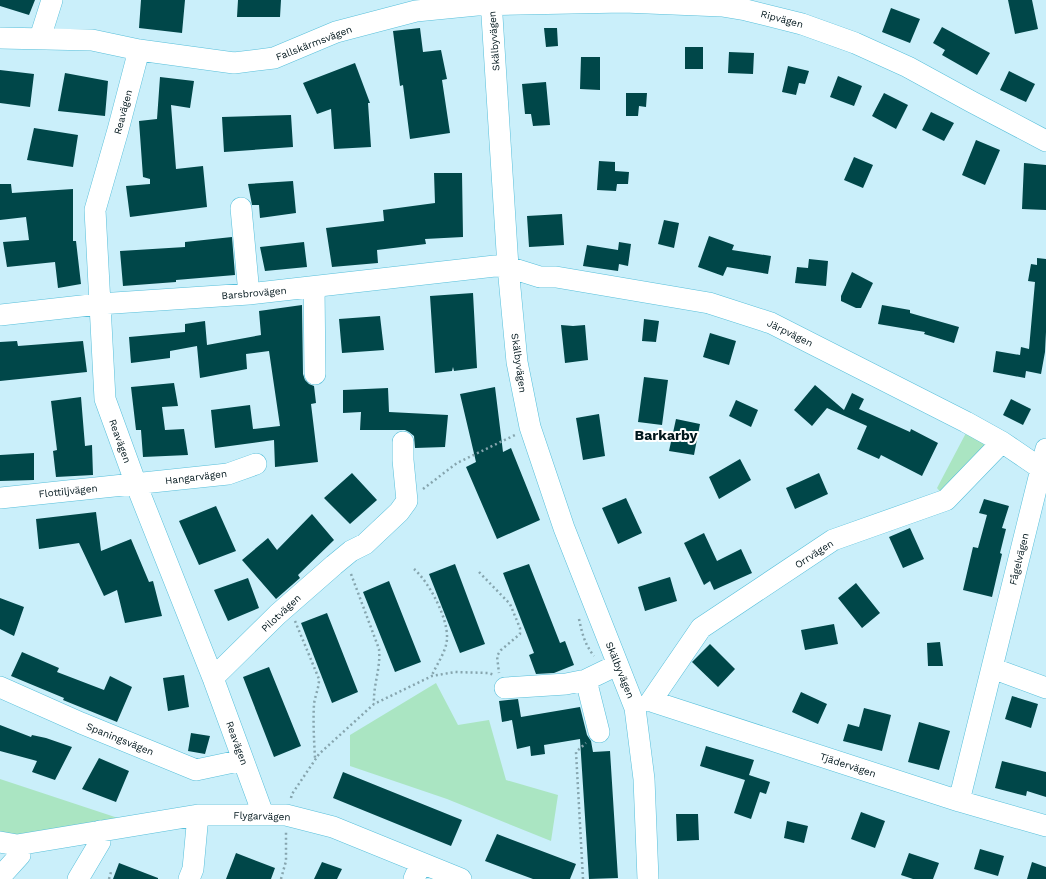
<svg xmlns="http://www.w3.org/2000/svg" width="1046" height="879" font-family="'Work Sans',sans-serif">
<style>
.green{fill:#aae5c2}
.building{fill:#004749}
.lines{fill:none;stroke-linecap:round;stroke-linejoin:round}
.minor-casing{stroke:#57bfda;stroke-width:22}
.path{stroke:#86a5ae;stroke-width:2.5;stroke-dasharray:2 3;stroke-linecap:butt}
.minor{stroke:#fff;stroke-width:21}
.labels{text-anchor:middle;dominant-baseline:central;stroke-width:4;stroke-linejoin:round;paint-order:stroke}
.street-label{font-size:10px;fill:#01161c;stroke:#fff}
.district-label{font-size:14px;font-weight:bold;fill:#01161c;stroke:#fff}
</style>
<rect width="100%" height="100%" fill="#caeffa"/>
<path class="green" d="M966 433 991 446 942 494 937 488Z
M436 683 458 725 489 720 506 780 558 795 551 841 447 799 350 766V735Z
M0 779 124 820 21 835 0 834Z"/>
<path class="building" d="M0 0H35L29 15 0 6Z
M141 0H185L182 33 139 28Z
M238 0H281L280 17H237Z
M1008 0H1032L1038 29 1015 34Z
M891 8 920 19 910 43 882 32Z
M942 27 990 53 977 75 942 55 945 50 933 43Z
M420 28 423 52 441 50 447 79 442 80 450 133 410 139 403 85 400 86 393 31Z
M544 28H557L558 46 546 47Z
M685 47H703V69H685Z
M729 52 754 53 753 74 728 73Z
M581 57H600V90L580 89Z
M355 63 370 103H368L371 147 334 149 331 109 317 114 303 83Z
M788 66 809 71 805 84 799 83 796 95 782 92Z
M0 70 34 74 30 107 0 103Z
M1009 71 1035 84 1026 102 1000 90Z
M65 73 108 81 105 116 58 111Z
M838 76 862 86 854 106 830 97Z
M160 77 194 81 190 108 171 105 176 169 203 166 207 207 130 217 126 186 150 184V179L143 177 139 121 157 119Z
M546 82 550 125 533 126 531 114H525L522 84Z
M626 93H647L646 107 639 106 638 116H626Z
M884 93 908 105 896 129 872 116Z
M931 112 954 123 944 141 922 130Z
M291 115 293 147 224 152 222 117Z
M34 128 78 135 73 167 27 160Z
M976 140 1000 150 985 185 962 175Z
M854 157 873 165 863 188 844 180Z
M599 161 615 162V171L629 172 628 184H617L616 191 597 190Z
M1024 163 1046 165V210L1022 209Z
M434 173H462L463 237 425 239 426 244 377 250 378 263 332 267 326 228 384 221 383 210 435 203Z
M293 181 296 213 260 218 259 205H252L248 184Z
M0 184H11L12 193 73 189V241H76L81 284 58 288 55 262 7 267 3 242 29 240 26 217 0 220Z
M562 214 564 245 529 247 527 216Z
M664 220 679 223 674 248 658 244Z
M709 236 734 245 732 250 771 256 768 274 727 267 723 276 698 267Z
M232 237 235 275 176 280V282L123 286 120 251 185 247V242Z
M304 242 307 267 265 271 260 247Z
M619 242 631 244 628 266 619 264 618 271 583 266 587 245 618 250Z
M1037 258 1046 259V332L1045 352 1041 374 1026 371 1025 378 993 372 996 351 1020 355 1021 347 1029 349 1035 282 1028 281 1031 264 1037 265Z
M809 259 828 261 826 286 795 283 797 267 808 268Z
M852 272 873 283 861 308H856L841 301V296Z
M473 293 477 368 454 371 453 367 452 371 435 373 430 296Z
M302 305 303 374 305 380 309 384 314 386 316 403 311 404 318 462 275 467 274 440 215 448 211 410 250 405 253 429 280 426 269 351 246 354 247 369 200 378 197 346 170 351V358L131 363 129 337 185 332V324L205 321 207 345 261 335 259 311Z
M882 305 910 310V313L959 327 954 343 924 334 925 332 878 324Z
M380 316 384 350 342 353 339 319Z
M644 319 659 321 656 342 642 341Z
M561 325 573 326 585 325 588 360 565 363Z
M710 333 736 341 729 365 703 357Z
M17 341 18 346 83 341 87 372 0 381V342Z
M644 377 668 380 662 425 638 422Z
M174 383 178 406 162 407 165 430 184 429 188 455 143 457 141 430H136L131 387Z
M815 385 844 410 852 393 864 399 859 409 910 432 911 429 938 443 922 476 881 455 879 459 857 449 867 426 827 408 812 426 794 410Z
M495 387 503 452 511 448 540 520 497 539 466 467 476 462 460 394Z
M388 388 389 412 448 415 445 447 415 448 414 436 409 432 405 430H360L361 412 343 413V390Z
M81 397 85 446 92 445 93 475 56 477 53 451 57 450 51 401Z
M1011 399 1031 409 1023 425 1003 415Z
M736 400 758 410 751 427 729 416Z
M599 414 605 456 583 460 576 418Z
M676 419 700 424 694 455 669 451Z
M34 453V480L0 481V455Z
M740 459 751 480 719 499 709 477Z
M352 473 377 500 350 524 324 498Z
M819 473 828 494 795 509 786 488Z
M626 498 642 533 618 544 602 508Z
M984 499 1009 506 1002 528 1006 529 1000 553 1002 554 992 597 963 590 973 547 978 548 987 515 979 513Z
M216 506 236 551 199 565 179 521Z
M96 512 101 551 131 539 149 582 153 581 162 616 125 623 117 590 104 596 79 543 39 549 36 519Z
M312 514 334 540 298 575 300 578 276 599 242 560 268 538 277 550Z
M910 528 924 559 903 568 889 537Z
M704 533 717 561 741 549 752 573 714 590 710 581 704 585 684 543Z
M455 564 485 644 460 653 429 574Z
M529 564 560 643 565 641 574 665 554 673 536 674 529 655 534 653 503 573Z
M670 577 677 601 645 611 638 587Z
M248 578 259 608 228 621 214 590Z
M389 581 421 662 395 672 363 592Z
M856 583 880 613 862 628 838 598Z
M0 598 24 607 14 636 0 629Z
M327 613 358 692 332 703 301 623Z
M834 624 838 644 805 650 801 630Z
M940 642 943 666H928L927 643Z
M710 644 735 669 718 687 692 662Z
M22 652 59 668 57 672 104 690 110 676 132 687 117 722 63 700 64 698 11 676Z
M269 667 301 746 274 757 243 677Z
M184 675 189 707 168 711 163 678Z
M801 692 827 704 818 724 792 712Z
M1012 696 1038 704 1031 728 1005 719Z
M518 699 521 717 580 707 587 735 591 741 593 752 610 751 618 878 589 879 580 739 544 745 545 754 531 756 530 746 517 749 512 720 502 722 499 701Z
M864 708 891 715 882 751 843 741 848 724 859 727Z
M919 722 950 731 939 770 908 762Z
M0 725 31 737 32 735 46 738 72 747 55 780 32 772 37 761 0 751Z
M191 733 210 736 205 754 188 751Z
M706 746 754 760 749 775 770 782 766 794 760 792 751 819 734 813 745 780 700 766Z
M99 758 129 771 116 802 82 789Z
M1002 761 1046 772V797L1027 791 1026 796 995 788Z
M343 772 462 820 451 846 333 798Z
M861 812 885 821 875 848 851 839Z
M676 814H698L699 840 677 841Z
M787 821 808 826 804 843 784 838Z
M497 834 576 864 570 879H533L485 861Z
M980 849 1004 856 998 876 974 869Z
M236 853 275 868 271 879H226Z
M909 853 939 863 933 879H913L901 875Z
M322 862 342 869 337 879H314Z
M1032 862 1046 867V879H1027Z
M119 863 158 878V879H113Z"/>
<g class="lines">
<g class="minor-casing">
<path id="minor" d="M491 0 508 267 517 362 530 427 564 528 635 708 644 779 648 879
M0 38 92 40 139 50 234 63 274 58 336 32 416 11 477 5 624 2 722 6 746 10 802 24 855 43 908 67 972 102 1046 141
M40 38 52 0
M139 50 118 130 95 210 105 399 136 484 213 678 263 814
M241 208 249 294
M314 287 315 374
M0 315 99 304 249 294 495 266 508 267 540 277H556L709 303 771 323 966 422 1002 442 1046 472
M0 498 228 474 256 464
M992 668 1046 688
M213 678 278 614 334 565 351 551 365 544 399 512 407 501 403 460V442
M586 680 599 732
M0 687 81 723 196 770 243 760
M505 688 566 684 586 680 617 665
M651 701 701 628 833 540 946 500 1002 442
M651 701 959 801 1046 826
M959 801 1046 449
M0 842 17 845 198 815H286L333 827 461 879
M0 877 20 855 17 845
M78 879 100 842V831
M189 879 193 869 198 815
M414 879 421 863"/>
</g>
<path class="path" d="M423 489 457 463 515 435
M414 569C429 582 448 618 447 638 447 650 437 664 432 675
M479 572 510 604 520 628V634L501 650 497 656 499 673
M351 574 379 649C381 668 373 685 374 704
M579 619C582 633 585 645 594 656
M295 621 319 679C319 688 315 696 314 704 313 722 314 740 315 758
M291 798 292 794 319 754 374 704 432 676 455 672 488 673 495 675
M109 879 111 872
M281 879 286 861V832
M583 879 576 752 586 743"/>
<use href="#minor" class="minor"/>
</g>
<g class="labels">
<g class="street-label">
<text transform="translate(782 19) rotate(15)">Ripvägen</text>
<text transform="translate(494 41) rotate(-94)">Skälbyvägen</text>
<text transform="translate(314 43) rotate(-21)">Fallskärmsvägen</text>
<text transform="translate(123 112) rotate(-75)">Reavägen</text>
<text transform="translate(254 293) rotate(-5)">Barsbrovägen</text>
<text transform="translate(790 333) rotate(26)">Järpvägen</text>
<text transform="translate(519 363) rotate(82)">Skälbyvägen</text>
<text transform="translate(120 441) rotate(70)">Reavägen</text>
<text transform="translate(196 477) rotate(-7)">Hangarvägen</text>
<text transform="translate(68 491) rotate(-6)">Flottiljvägen</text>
<text transform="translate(814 554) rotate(-33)">Orrvägen</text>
<text transform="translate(1019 559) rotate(-76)">Fågelvägen</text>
<text transform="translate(281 613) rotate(-43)">Pilotvägen</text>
<text transform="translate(620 670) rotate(68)">Skälbyvägen</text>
<text transform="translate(120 739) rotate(22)">Spaningsvägen</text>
<text transform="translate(237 743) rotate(70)">Reavägen</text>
<text transform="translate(848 765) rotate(18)">Tjädervägen</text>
<text transform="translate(262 816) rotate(2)">Flygarvägen</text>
</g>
<g class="district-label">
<text x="666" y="435">Barkarby</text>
</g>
</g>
</svg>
